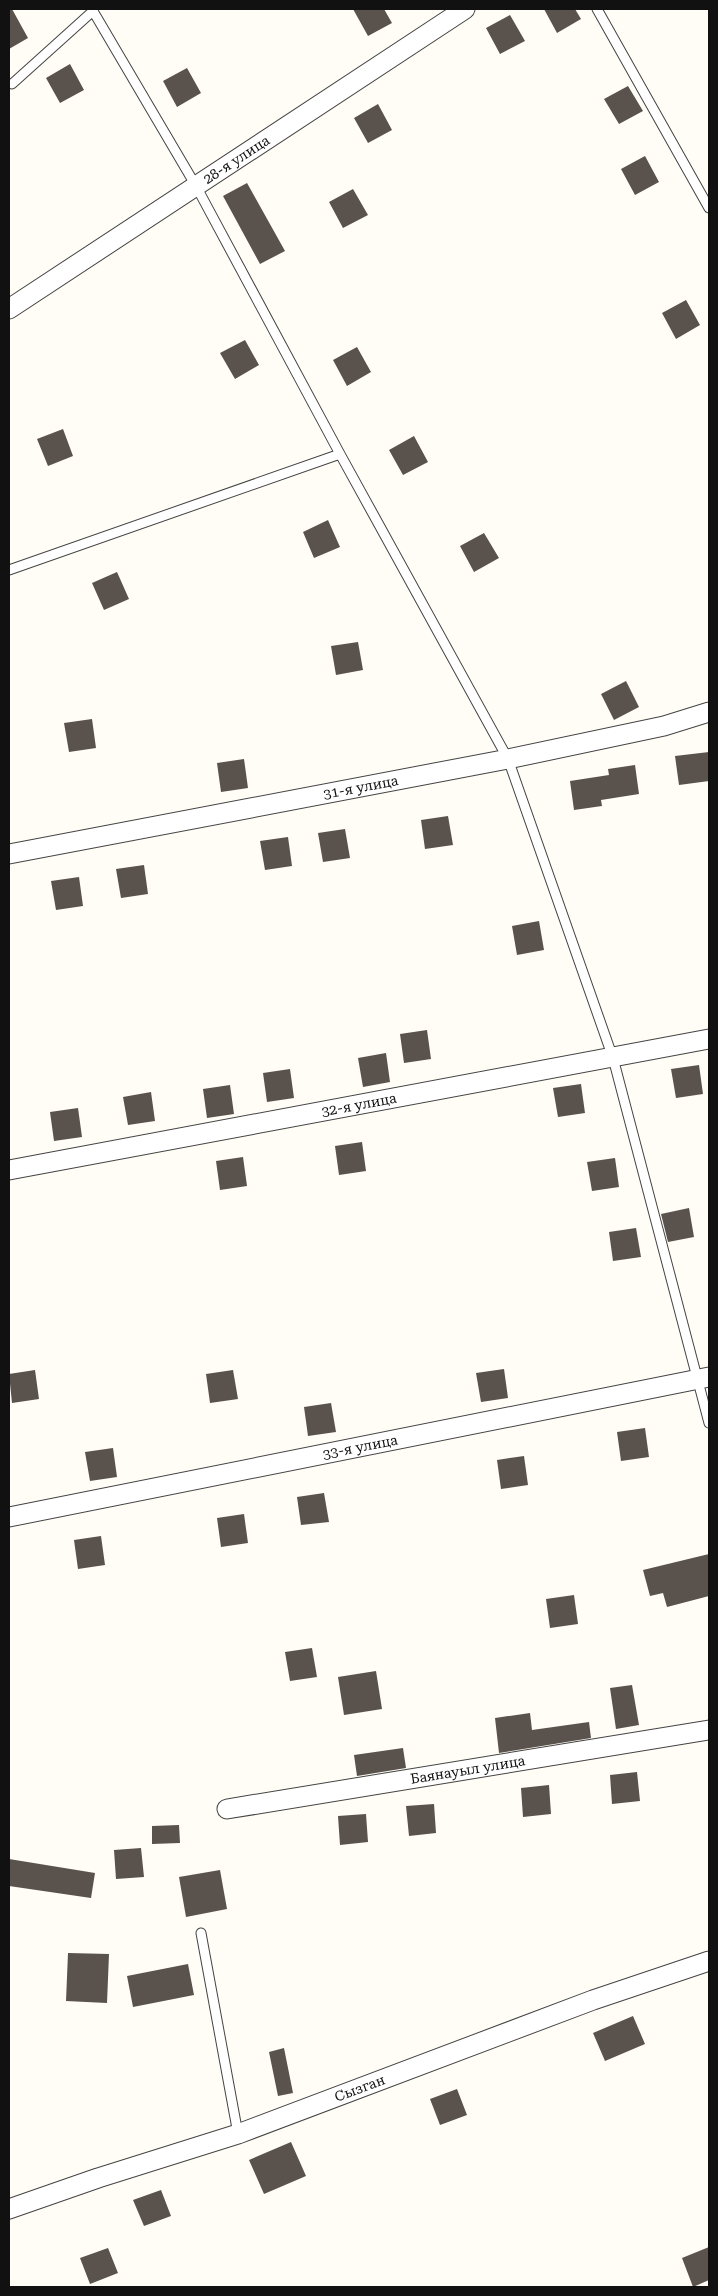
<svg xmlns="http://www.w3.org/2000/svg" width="718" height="2296" font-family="'Roboto Serif',serif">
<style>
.building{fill:#5a524d}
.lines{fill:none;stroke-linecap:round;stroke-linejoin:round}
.lane-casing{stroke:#444;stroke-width:11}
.street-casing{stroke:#444;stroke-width:21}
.lane{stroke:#fff;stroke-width:9}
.street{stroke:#fff;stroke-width:19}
.labels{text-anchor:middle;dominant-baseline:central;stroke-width:5;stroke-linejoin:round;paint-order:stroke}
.street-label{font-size:14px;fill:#111;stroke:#fff}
</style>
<rect width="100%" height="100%" fill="#fffdf5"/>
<path class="building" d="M9 9H12L28 38 9 49Z
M353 9H384L392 23 368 36Z
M544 9H575L581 19 557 33Z
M510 15 525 41 500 54 486 28Z
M70 64 84 90 60 103 46 78Z
M187 68 201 93 177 107 163 81Z
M628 86 643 111 619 124 604 99Z
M378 104 392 130 368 143 354 118Z
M645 156 659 182 635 195 621 169Z
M247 183 285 251 260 264 223 196Z
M353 189 368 215 343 228 329 202Z
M686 300 700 325 676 339 662 313Z
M245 340 259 365 235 379 220 353Z
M357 347 371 372 347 386 333 360Z
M63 429 73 456 48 466 37 439Z
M414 436 428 462 403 475 389 450Z
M328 520 340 547 314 558 303 532Z
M484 533 499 558 474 572 460 546Z
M117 572 129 599 104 610 92 583Z
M358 642 363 670 336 675 331 646Z
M626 681 639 707 614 720 601 694Z
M92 719 96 748 69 752 64 723Z
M709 752V781L679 785 675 756Z
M244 759 248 788 221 792 217 763Z
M635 765 639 794 601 800 602 806 574 810 570 781 609 775 608 769Z
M448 816 453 845 425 849 421 820Z
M345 829 350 858 323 862 318 833Z
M288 837 292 866 265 870 260 841Z
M144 865 148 894 121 898 116 869Z
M79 877 83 906 56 910 51 881Z
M539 921 544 950 517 955 512 926Z
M427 1030 431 1059 404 1063 400 1034Z
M386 1053 390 1082 363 1087 358 1058Z
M699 1065 703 1094 676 1098 671 1069Z
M290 1069 294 1098 267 1102 263 1073Z
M581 1084 585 1113 558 1117 553 1088Z
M230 1085 234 1114 207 1118 203 1089Z
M151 1092 155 1121 128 1125 123 1097Z
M78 1108 82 1137 54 1141 50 1112Z
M362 1142 366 1171 339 1175 335 1146Z
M243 1157 247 1186 220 1190 216 1161Z
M615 1158 619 1187 592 1191 587 1162Z
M689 1208 694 1237 668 1242 661 1214Z
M636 1228 641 1257 613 1261 609 1232Z
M504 1369 508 1398 481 1402 476 1373Z
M35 1370 39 1399 12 1403 9 1374Z
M233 1370 238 1399 210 1403 206 1374Z
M331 1403 336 1432 308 1436 304 1407Z
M645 1428 649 1457 621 1461 617 1432Z
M113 1448 117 1477 90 1481 85 1452Z
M524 1456 528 1485 501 1489 497 1460Z
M324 1493 329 1522 301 1525 297 1497Z
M244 1514 248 1543 221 1547 217 1518Z
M101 1536 105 1565 78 1569 74 1540Z
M709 1554V1596L667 1607 663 1593 650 1596 643 1570Z
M574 1595 578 1624 550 1628 546 1599Z
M312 1648 317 1677 290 1681 285 1652Z
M376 1671 382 1709 344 1715 338 1677Z
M632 1685 639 1725 616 1729 610 1688Z
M530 1713 532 1730 589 1722 591 1738 499 1753 495 1718Z
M403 1748 406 1768 357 1776 354 1755Z
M637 1772 640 1801 612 1804 610 1775Z
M549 1785 551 1814 523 1817 521 1788Z
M434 1804 436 1833 409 1836 406 1806Z
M366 1814 368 1842 340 1845 338 1816Z
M179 1825 180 1843 152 1844V1826Z
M141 1848 144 1877 116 1879 114 1850Z
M9 1859 95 1873 91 1898 9 1886Z
M220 1870 227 1909 186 1917 179 1877Z
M68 1953 109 1954 107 2003 66 2001Z
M188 1964 194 1995 133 2007 127 1976Z
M633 2016 645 2044 605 2061 593 2033Z
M284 2048 293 2093 278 2096 269 2052Z
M457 2089 467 2115 440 2125 430 2099Z
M291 2142 306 2176 264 2194 249 2160Z
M161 2190 171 2216 144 2226 133 2200Z
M709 2247V2280L693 2287 682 2258Z
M108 2248 118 2273 90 2284 80 2258Z"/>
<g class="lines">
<g class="lane-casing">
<path id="lane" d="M597 9 709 208
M12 84 93 11 196 186 340 454 508 759 613 1058 709 1423
M9 570 340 454
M201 1933 238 2134"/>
</g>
<g class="street-casing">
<g id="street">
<path id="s1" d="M9 309 465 9"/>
<path id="s2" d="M9 854 508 759 664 726 709 712"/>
<path id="s3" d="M9 1170 709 1039"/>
<path id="s4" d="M9 1517 709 1377"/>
<path id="s5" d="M227 1809 709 1730"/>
<path id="s6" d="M9 2209 98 2178 238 2134 593 2000 709 1961"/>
</g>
</g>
<use href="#lane" class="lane"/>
<use href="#street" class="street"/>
</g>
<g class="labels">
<g class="street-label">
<text stroke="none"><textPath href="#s1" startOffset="272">28-я улица</textPath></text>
<text stroke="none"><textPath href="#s2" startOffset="358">31-я улица</textPath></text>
<text stroke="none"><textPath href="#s3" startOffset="356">32-я улица</textPath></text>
<text stroke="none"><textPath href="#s4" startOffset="358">33-я улица</textPath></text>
<text stroke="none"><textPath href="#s5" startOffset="244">Баянауыл улица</textPath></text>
<text stroke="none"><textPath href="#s6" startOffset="371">Сызган</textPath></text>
</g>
</g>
<rect width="718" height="2296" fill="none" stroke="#111111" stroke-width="20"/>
</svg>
